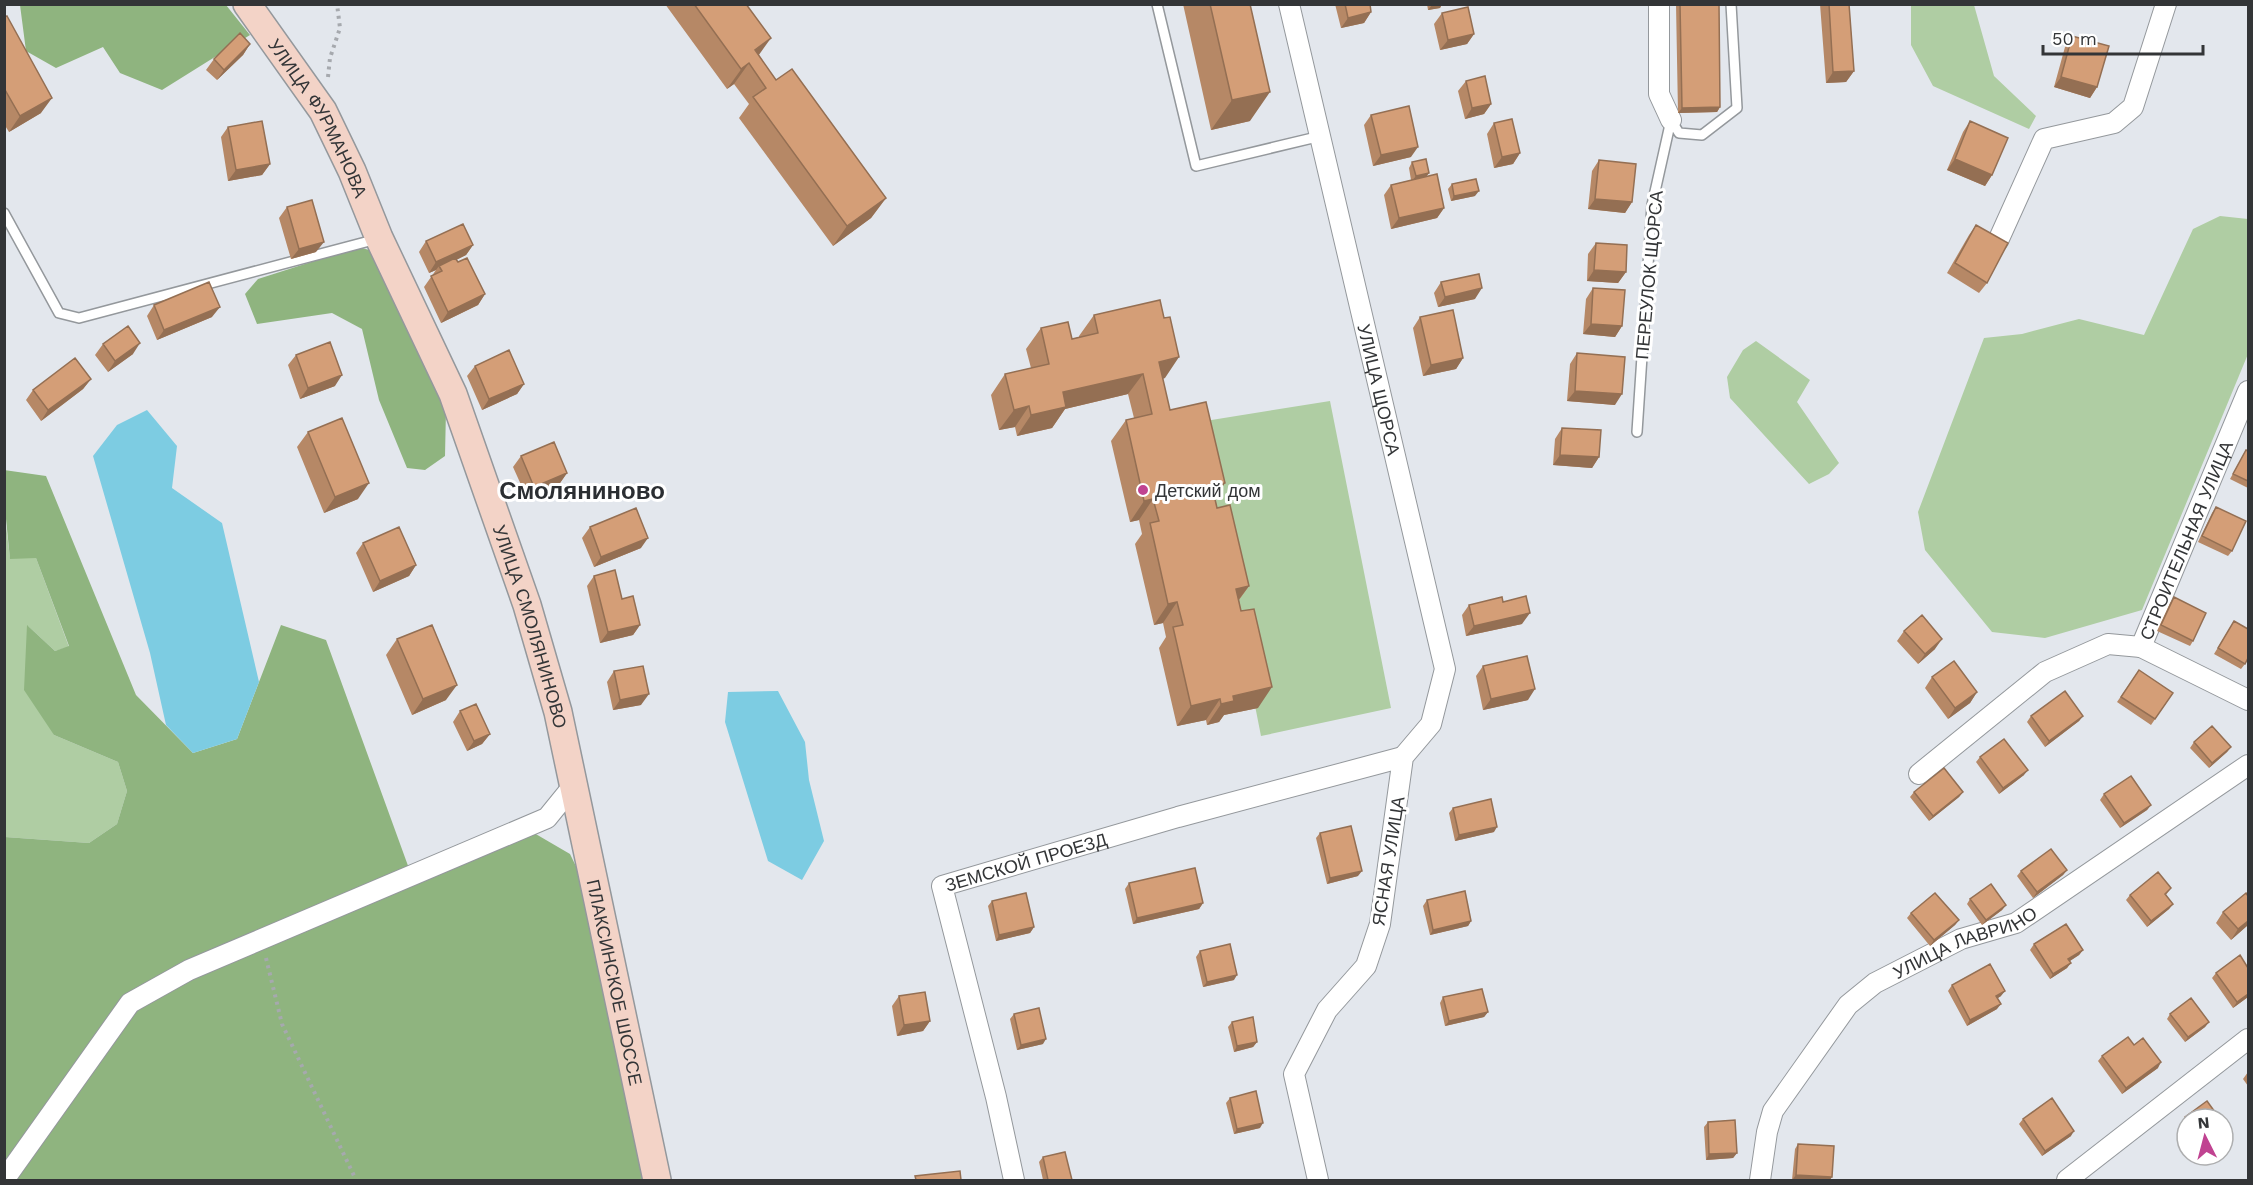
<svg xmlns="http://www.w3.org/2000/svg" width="2253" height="1185" font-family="'Work Sans',sans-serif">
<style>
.green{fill:#afcda3}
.forest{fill:#8fb47f}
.water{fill:#7dcce2}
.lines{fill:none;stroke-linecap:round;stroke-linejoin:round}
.lane-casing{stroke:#94989c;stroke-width:12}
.street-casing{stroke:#94989c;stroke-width:22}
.secondary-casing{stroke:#94989c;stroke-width:30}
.path{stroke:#a6a9ae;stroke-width:4;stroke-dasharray:3 4.5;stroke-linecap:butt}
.lane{stroke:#fff;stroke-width:9}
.street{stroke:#fff;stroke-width:20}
.secondary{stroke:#f3d3c7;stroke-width:27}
.wall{fill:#b68866}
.shaded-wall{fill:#946f53}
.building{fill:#d49e77;stroke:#946f53;stroke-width:1.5}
.poi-dot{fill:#c04391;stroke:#fff;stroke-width:2}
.labels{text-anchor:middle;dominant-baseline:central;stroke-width:6;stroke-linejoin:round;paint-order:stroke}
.street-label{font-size:18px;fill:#333537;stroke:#fff}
.poi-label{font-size:18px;fill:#333537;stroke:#fff;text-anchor:start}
.district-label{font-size:24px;font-weight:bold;fill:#2b2e32;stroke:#fff}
</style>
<rect width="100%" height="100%" fill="#e3e7ed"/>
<path class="green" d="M1911 5H1974L1994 76 2036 116 2029 129 1933 86 1911 45Z
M2220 216 2248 219V354L2142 610 2045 638 1992 632 1925 550 1918 512 1984 338 2022 334 2079 319 2144 335 2193 229Z
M1756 341 1810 380 1797 402 1839 463 1829 474 1809 484 1730 398 1727 377 1743 350Z
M1330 401 1391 708 1261 736 1199 422Z
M4 509 10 558H36L69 647 55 651 28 626 54 735 118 762 127 791 117 824 89 843 5 837Z"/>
<path class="forest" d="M20 5H226L250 35 162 90 120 73 103 47 56 68 26 51Z
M358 247 377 252 446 409 445 456 425 470 407 468 379 400 362 329 332 313 257 324 245 294 258 279Z
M4 470 46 476 136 695 193 753 237 739 281 625 326 640 411 874 534 833 570 854 602 920 644 1180H16L5 1170V837L89 843 117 824 127 791 118 762 54 735 24 690 27 625 55 651 69 646 36 558 10 559 5 509Z"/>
<path class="water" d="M147 410 177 446 172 488 222 523 259 682 237 739 193 753 166 725 150 653 93 456 117 425Z
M778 691 805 742 809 780 824 841 802 880 768 861 725 722 728 692Z"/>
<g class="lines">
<g class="lane-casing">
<path id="lane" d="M1157 4 1196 166 1321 136
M1671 120 1679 133 1702 135 1737 108 1731 4
M4 213 59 313 79 318 377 239
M1637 432 1652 205 1671 120"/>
</g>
<g class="street-casing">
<g id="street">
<path id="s1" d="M1289 4 1445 669 1431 724 1403 757 1380 924 1366 966 1327 1010 1294 1074 1318 1180"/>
<path d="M1659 4V94L1671 120"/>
<path d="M1998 241 2044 139 2114 123 2133 107 2166 4"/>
<path d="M2141 647 2248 700"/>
<path id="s2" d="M1919 774 2045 672 2108 644 2141 647 2248 391"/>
<path d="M4 1180 130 1003 189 970 547 818 573 786"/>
<path id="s3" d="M1014 1180 996 1097 942 886 1178 817 1403 757"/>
<path id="s4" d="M1760 1180 1767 1132 1773 1111 1848 1005 1875 983 1961 939 2016 923 2248 765"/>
<path d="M2067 1180 2248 1039"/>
</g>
</g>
<g class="secondary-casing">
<g id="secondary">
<path id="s5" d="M247 4 323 111 352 171 379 238 453 394 527 605 558 712 657 1180"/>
</g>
</g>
<path class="path" d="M328 77 330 58 340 28 337 4
M266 958 282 1024 356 1180"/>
<use href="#lane" class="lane"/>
<use href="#street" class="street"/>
<use href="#secondary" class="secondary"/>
</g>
<path class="wall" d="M665 4H746L759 56 776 80 886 198 871 218 833 246 739 118 749 104 734 84 727 89Z
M1183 4H1250V121L1211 130Z
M1335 4H1372L1370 7 1371 12 1364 23 1341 28Z
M1427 4H1442L1440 8 1428 10Z
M1676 4H1719L1720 107 1717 112 1678 113Z
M1820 4H1849L1854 71 1846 82 1826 83Z
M1442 13 1474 34 1467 44 1440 50 1434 24Z
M4 17 41 113 9 132 4 124Z
M2072 36 2097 87 2090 98 2054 87 2065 47Z
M250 44 243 55 217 80 206 70 214 59Z
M1466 81 1491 104 1484 114 1465 119 1458 91Z
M1371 115 1411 157 1373 166 1364 125Z
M1970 121 1992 175 1985 186 1947 170 1963 132Z
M1494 123 1520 153 1513 164 1494 168 1487 134Z
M228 127 270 164 262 175 228 181 221 137Z
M1599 160 1632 202 1625 213 1588 209 1592 171Z
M1412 162 1429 173 1426 177 1444 208 1437 218 1391 229 1384 195 1391 185 1411 180 1409 168Z
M1452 184 1475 196 1451 201 1448 189Z
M287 207 316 252 291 259 279 218Z
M1976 225 1987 283 1979 293 1947 273 1969 235Z
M426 241 473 245 466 255 456 260 485 294 478 305 441 323 424 287 436 270 429 273 419 252Z
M1596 243 1626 272 1618 283 1587 281 1588 254Z
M1441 282 1475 299 1438 307 1434 293Z
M1593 288 1622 326 1615 337 1583 334 1586 299Z
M154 305 212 317 157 340 147 316Z
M1094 315 1165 378 1162 379 1170 410 1225 483 1215 497 1217 508 1249 586 1239 600 1258 708 1224 715 1219 722 1207 725 1206 720 1177 726 1159 648 1166 637 1163 623 1154 625 1135 544 1142 534 1139 520 1130 522 1111 441 1126 420 1134 418 1128 394 1065 409 1052 428 1017 436 1015 427 999 430 991 395 1005 374 1031 368 1026 349 1041 328 1072 339 1079 337V336Z
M1420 317 1463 358 1456 369 1423 376 1413 328Z
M103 344 133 354 108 372 95 355Z
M1577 353 1615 405 1567 401 1570 364Z
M296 355 335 386 300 399 288 365Z
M475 366 524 384 517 394 482 410 467 376Z
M91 379 83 389 41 421 26 400 33 390Z
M1562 428 1599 457 1592 468 1553 465 1555 439Z
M308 432 358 499 324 513 297 447Z
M2246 450 2248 451V488L2230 479Z
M521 456 567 473 560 483 527 498 513 467Z
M2216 507 2232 551 2228 556 2198 542 2212 513Z
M590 527 641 548 594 567 582 538Z
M363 543 416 565 409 576 373 592 356 553Z
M594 576 640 625 633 635 600 643 587 586Z
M2174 597 2193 641 2190 646 2157 631 2170 603Z
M1503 602 1522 624 1466 636 1462 615 1469 605Z
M2234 621 2245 664 2241 669 2214 654Z
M1904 631 1935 649 1918 664 1897 641Z
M397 639 446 700 412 715 386 655Z
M1483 666 1528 700 1483 710 1476 676Z
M2139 670 2173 693 2151 725 2117 702Z
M614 671 641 705 613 710 607 682Z
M1932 677 1977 692 1970 703 1948 719 1925 688Z
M460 711 490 734 482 744 467 751 453 722Z
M2031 716H2083L2079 721 2045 747 2027 722Z
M2194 742 2231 747 2227 752 2209 768 2190 748Z
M1980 757 2024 775 1999 794 1976 762Z
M1914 792H1963L1959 797 1929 821 1910 797Z
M2104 794 2151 805 2147 810 2120 828 2100 800Z
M1453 808 1494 832 1455 841 1449 813Z
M1320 833 1358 876 1327 884 1316 838Z
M2067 870 2063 875 2033 898 2017 876 2021 871Z
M1129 883 1203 903 1199 909 1133 924 1125 889Z
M2171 888 2166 895 2173 904 2169 909 2147 927 2126 900 2130 895Z
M1970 899 2006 905 2002 910 1982 925 1967 904Z
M1427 900 1471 921 1468 926 1430 935 1423 906Z
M992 901 1034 927 1030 933 996 941 988 906Z
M2223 912 2248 925 2231 940 2216 923Z
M1911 913 1959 920 1955 925 1930 946 1907 918Z
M2034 944 2083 950 2079 955 2070 961 2067 968 2050 979 2030 950Z
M1200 951 1234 980 1203 987 1196 957Z
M2216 973 2248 997 2233 1008 2212 978Z
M1952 985 2001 996 1998 998 1997 1009 1967 1026 1948 991Z
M899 996 930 1021 923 1031 897 1036 892 1006Z
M1443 997 1488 1012 1484 1017 1445 1026 1440 1003Z
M1014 1014 1043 1044 1017 1050 1010 1019Z
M2170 1014 2209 1022 2205 1027 2185 1042 2167 1019Z
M1232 1022 1257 1042 1253 1047 1234 1052 1228 1027Z
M2134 1045 2158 1068 2122 1094 2098 1061 2102 1056Z
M2248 1072V1086L2243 1079Z
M1230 1098 1260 1128 1234 1134 1226 1103Z
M2185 1117 2187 1119V1129L2182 1122Z
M2023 1119 2071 1136 2042 1156 2019 1124Z
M1708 1122 1737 1153 1733 1158 1706 1160 1704 1127Z
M1798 1144 1834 1146 1792 1180 1795 1149Z
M1043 1157 1072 1180H1043L1039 1162Z"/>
<path class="shaded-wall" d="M1434 4H1442L1440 8 1428 10 1432 5Z
M1371 12 1364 23 1341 28 1348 18Z
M1474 34 1467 44 1440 50 1448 40Z
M771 38 756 59 749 63 734 84 727 89 755 50Z
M250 44 243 55 217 80 224 70Z
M1854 71 1846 82 1826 83 1833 72Z
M2061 77 2097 87 2090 98 2054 87Z
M1270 92 1250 121 1211 130 1232 100Z
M52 98 41 113 9 132 20 116Z
M1491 104 1484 114 1465 119 1472 108Z
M1720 107 1717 112 1678 113 1682 108Z
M1418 147 1411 157 1373 166 1381 155Z
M1520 153 1513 164 1494 168 1502 157Z
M1955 159 1992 175 1985 186 1947 170Z
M270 164 262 175 228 181 236 170Z
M1429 173 1425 178 1412 181 1416 176Z
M1479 191 1475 196 1451 201 1454 196Z
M886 198 871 218 833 246 847 226Z
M1595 199 1632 202 1625 213 1588 209Z
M1444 208 1437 218 1391 229 1399 218Z
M324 242 316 252 291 259 299 249Z
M473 245 466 255 440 268 439 266 436 270 429 273 436 262Z
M1594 270 1626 272 1618 283 1587 281Z
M1482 288 1475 299 1438 307 1445 297Z
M485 294 478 305 441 323 448 312Z
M220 307 212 317 157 340 164 330Z
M1591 324 1622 326 1615 337 1583 334Z
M140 343 133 354 108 372 115 361Z
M1179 357 1165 378 1144 383 1159 362Z
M1463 358 1456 369 1423 376 1431 365Z
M1143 374 1128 394 1065 409 1052 428 1017 436 1031 415 1063 392Z
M342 375 335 386 300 399 308 388Z
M91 379 83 389 41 421 48 410Z
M524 384 517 394 482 410 489 399Z
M1575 391 1622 394 1615 405 1567 401Z
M1029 406 1015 427 999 430 1014 410Z
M1560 455 1599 457 1592 468 1553 465Z
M567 473 560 483 527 498 534 487Z
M369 483 358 499 324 513 335 497Z
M1225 483 1211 503 1212 486Z
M1153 499 1139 520 1130 522 1144 501Z
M648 538 641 548 594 567 601 557Z
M416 565 409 576 373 592 380 581Z
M1249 586 1234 606 1236 589Z
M1177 602 1163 623 1154 625 1168 604Z
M1530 613 1522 624 1466 636 1474 626Z
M640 625 633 635 600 643 608 632Z
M1942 639 1935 649 1918 664 1925 654Z
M457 685 446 700 412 715 423 699Z
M1272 687 1258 708 1224 715 1219 722 1207 725 1221 704 1233 696Z
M1535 689 1528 700 1483 710 1491 699Z
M1977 692 1970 703 1948 719 1955 708Z
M649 694 641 705 613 710 620 700Z
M1220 699 1206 720 1177 726 1191 706Z
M2083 716 2079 721 2045 747 2049 741Z
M490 734 482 744 467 751 474 741Z
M2231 747 2227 752 2209 768 2212 763Z
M2028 770 2024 775 1999 794 2003 788Z
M1963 792 1959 797 1929 821 1933 816Z
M2151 805 2147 810 2120 828 2124 823Z
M1497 827 1494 832 1455 841 1459 835Z
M2067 870 2063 875 2033 898 2037 892Z
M1362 871 1358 876 1327 884 1330 878Z
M1203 903 1199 909 1133 924 1137 918Z
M2173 904 2169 909 2147 927 2151 921Z
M2006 905 2002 910 1982 925 1986 920Z
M1959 920 1955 925 1930 946 1934 940Z
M1471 921 1468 926 1430 935 1433 930Z
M2248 921V925L2231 940 2238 929Z
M1034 927 1030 933 996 941 999 935Z
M2083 950 2079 955 2065 964 2068 959Z
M2071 963 2067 968 2050 979 2053 974Z
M1237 975 1234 980 1203 987 1207 982Z
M2005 991 2001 996 1993 1001 1996 996Z
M2248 994V997L2233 1008 2237 1002Z
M2001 1004 1997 1009 1967 1026 1970 1020Z
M1488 1012 1484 1017 1445 1026 1449 1021Z
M930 1021 923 1031 897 1036 904 1025Z
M2209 1022 2205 1027 2185 1042 2188 1037Z
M1046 1039 1043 1044 1017 1050 1021 1045Z
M1257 1042 1253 1047 1234 1052 1237 1046Z
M2161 1062 2158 1068 2122 1094 2126 1088Z
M1263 1123 1260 1128 1234 1134 1237 1129Z
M2074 1131 2071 1136 2042 1156 2045 1151Z
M2231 1135 2228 1140 2223 1143V1141Z
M1737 1153 1733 1158 1706 1160 1709 1154Z
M1796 1175 1832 1177 1830 1180H1792Z"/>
<path class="building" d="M694 4H746L771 38 755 50 776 80 792 69 886 198 847 226 753 97 766 88 749 63 741 69Z
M1210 4H1250L1270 92 1232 100Z
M1345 4H1370L1371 12 1348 18Z
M1680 4H1719L1720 107 1682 108Z
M1829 4H1849L1854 71 1833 72Z
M1468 7 1474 34 1448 40 1442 13Z
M7 16 52 98 20 116 4 88V17Z
M240 33 250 44 224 70 214 59Z
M2072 36 2109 46 2097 87 2061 77Z
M1485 76 1491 104 1472 108 1466 81Z
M1409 106 1418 147 1381 155 1371 115Z
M1512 119 1520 153 1502 157 1494 123Z
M262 121 270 164 236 170 228 127Z
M1970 121 2008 138 1992 175 1955 159Z
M1426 159 1429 173 1416 176 1412 162Z
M1599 160 1636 164 1632 202 1595 199Z
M1437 174 1444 208 1399 218 1391 185Z
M1476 179 1479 191 1454 196 1452 184Z
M312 200 324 242 299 249 287 207Z
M463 224 473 245 436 262 426 241Z
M1976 225 2008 243 1987 283 1955 263Z
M1596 243 1627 245 1626 272 1594 270Z
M455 258 458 262 467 258 485 294 448 312 431 276 442 271 439 266Z
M1479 274 1482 288 1445 297 1441 282Z
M209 282 220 307 164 330 154 305Z
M1593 288 1625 290 1622 326 1591 324Z
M1160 300 1164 318 1170 317 1179 357 1159 362 1170 410 1206 402 1225 483 1212 486 1217 508 1230 505 1249 586 1236 589 1241 611 1254 609 1272 687 1233 696 1234 701 1221 704 1220 699 1191 706 1173 627 1183 625 1177 602 1168 604 1150 523 1159 521 1153 499 1144 501 1126 420 1152 414 1143 374 1063 392 1066 407 1031 415 1029 406 1014 410 1005 374 1049 364 1041 328 1068 322 1072 339 1098 333 1094 315Z
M1453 310 1463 358 1431 365 1420 317Z
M128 326 140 343 115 361 103 344Z
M330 342 342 375 308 388 296 355Z
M509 350 524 384 489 399 475 366Z
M1577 353 1625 357 1622 394 1575 391Z
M75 358 91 379 48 410 33 390Z
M342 418 369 483 335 497 308 432Z
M1562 428 1601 430 1599 457 1560 455Z
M554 442 567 473 534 487 521 456Z
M2246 450 2248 451V481L2233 474Z
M2216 507 2246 521 2232 551 2202 536Z
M636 508 648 538 601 557 590 527Z
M399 527 416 565 380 581 363 543Z
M615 570 622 599 633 596 640 625 608 632 594 576Z
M1526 596 1530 613 1474 626 1469 605 1502 597 1503 602Z
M2174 597 2206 613 2193 641 2161 625Z
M1922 615 1942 639 1925 654 1904 631Z
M2234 621 2248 629V658L2245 664 2218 648Z
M432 625 457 685 423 699 397 639Z
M1527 656 1535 689 1491 699 1483 666Z
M1954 661 1977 692 1955 708 1932 677Z
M643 666 649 694 620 700 614 671Z
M2139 670 2173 693 2155 719 2121 697Z
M2065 691 2083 716 2049 741 2031 716Z
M476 704 490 734 474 741 460 711Z
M2212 726 2231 747 2212 763 2194 742Z
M2004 739 2028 770 2003 788 1980 757Z
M1944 768 1963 792 1933 816 1914 792Z
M2131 776 2151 805 2124 823 2104 794Z
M1491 799 1497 827 1459 835 1453 808Z
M1351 826 1362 871 1330 878 1320 833Z
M2051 849 2067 870 2037 892 2021 871Z
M1195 868 1203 903 1137 918 1129 883Z
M2158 872 2171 888 2165 894 2173 904 2151 921 2130 895Z
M1991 884 2006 905 1986 920 1970 899Z
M1465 891 1471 921 1433 930 1427 900Z
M1026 893 1034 927 999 935 992 901Z
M1935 893 1959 920 1934 940 1911 913Z
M2246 893 2248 896V921L2238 929 2223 912Z
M2066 924 2083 950 2068 959 2071 963 2053 974 2034 944Z
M1230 944 1237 975 1207 982 1200 951Z
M2240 955 2248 968V994L2237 1002 2216 973Z
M1990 964 2005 991 1996 996 2001 1004 1970 1020 1952 985Z
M1482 989 1488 1012 1449 1021 1443 997Z
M925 992 930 1021 904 1025 899 996Z
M2191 998 2209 1022 2188 1037 2170 1014Z
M1039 1008 1046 1039 1021 1045 1014 1014Z
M1253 1017 1257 1042 1237 1046 1232 1022Z
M2128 1037 2134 1045 2143 1038 2161 1062 2126 1088 2102 1056Z
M1256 1091 1263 1123 1237 1129 1230 1098Z
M2052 1098 2074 1131 2045 1151 2023 1119Z
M2207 1101 2220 1119H2187L2185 1117Z
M1735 1120 1737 1153 1709 1154 1708 1122Z
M2223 1123 2231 1135 2223 1141Z
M1798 1144 1834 1146 1832 1177 1796 1175Z
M1065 1152 1072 1180H1048L1043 1157Z
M960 1171 961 1180H916L915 1176Z"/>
<circle class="poi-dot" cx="1143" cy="490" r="6"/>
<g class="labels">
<g class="street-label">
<text stroke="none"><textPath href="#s5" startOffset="135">УЛИЦА ФУРМАНОВА</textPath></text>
<text transform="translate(1649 275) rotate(-85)">ПЕРЕУЛОК ЩОРСА</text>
<text stroke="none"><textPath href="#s1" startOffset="396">УЛИЦА ЩОРСА</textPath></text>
<text stroke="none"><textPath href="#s2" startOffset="380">СТРОИТЕЛЬНАЯ УЛИЦА</textPath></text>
<text stroke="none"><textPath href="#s5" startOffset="688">УЛИЦА СМОЛЯНИНОВО</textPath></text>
<text transform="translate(1388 861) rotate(-81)">ЯСНАЯ УЛИЦА</text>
<text stroke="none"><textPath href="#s3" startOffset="390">ЗЕМСКОЙ ПРОЕЗД</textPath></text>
<text stroke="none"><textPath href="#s4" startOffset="334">УЛИЦА ЛАВРИНО</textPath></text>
<text stroke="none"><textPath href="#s5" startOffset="1054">ПЛАКСИНСКОЕ ШОССЕ</textPath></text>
</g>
<g class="poi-label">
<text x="1155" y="490">Детский дом</text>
</g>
<g class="district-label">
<text x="582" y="491">Смоляниново</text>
</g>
</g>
<rect width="2253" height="1185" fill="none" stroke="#333537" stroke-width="12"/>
<g transform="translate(2205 1137) rotate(354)"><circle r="28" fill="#ffffff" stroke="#adaeaf" stroke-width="1.5"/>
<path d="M0-4.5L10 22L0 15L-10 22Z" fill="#c04391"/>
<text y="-9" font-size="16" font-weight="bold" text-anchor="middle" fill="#333537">N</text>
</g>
<path d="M2043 45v9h160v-9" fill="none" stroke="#333537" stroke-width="3"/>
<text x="2052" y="45" font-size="18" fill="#333537" stroke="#ffffff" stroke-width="4.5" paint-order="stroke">50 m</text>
</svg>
